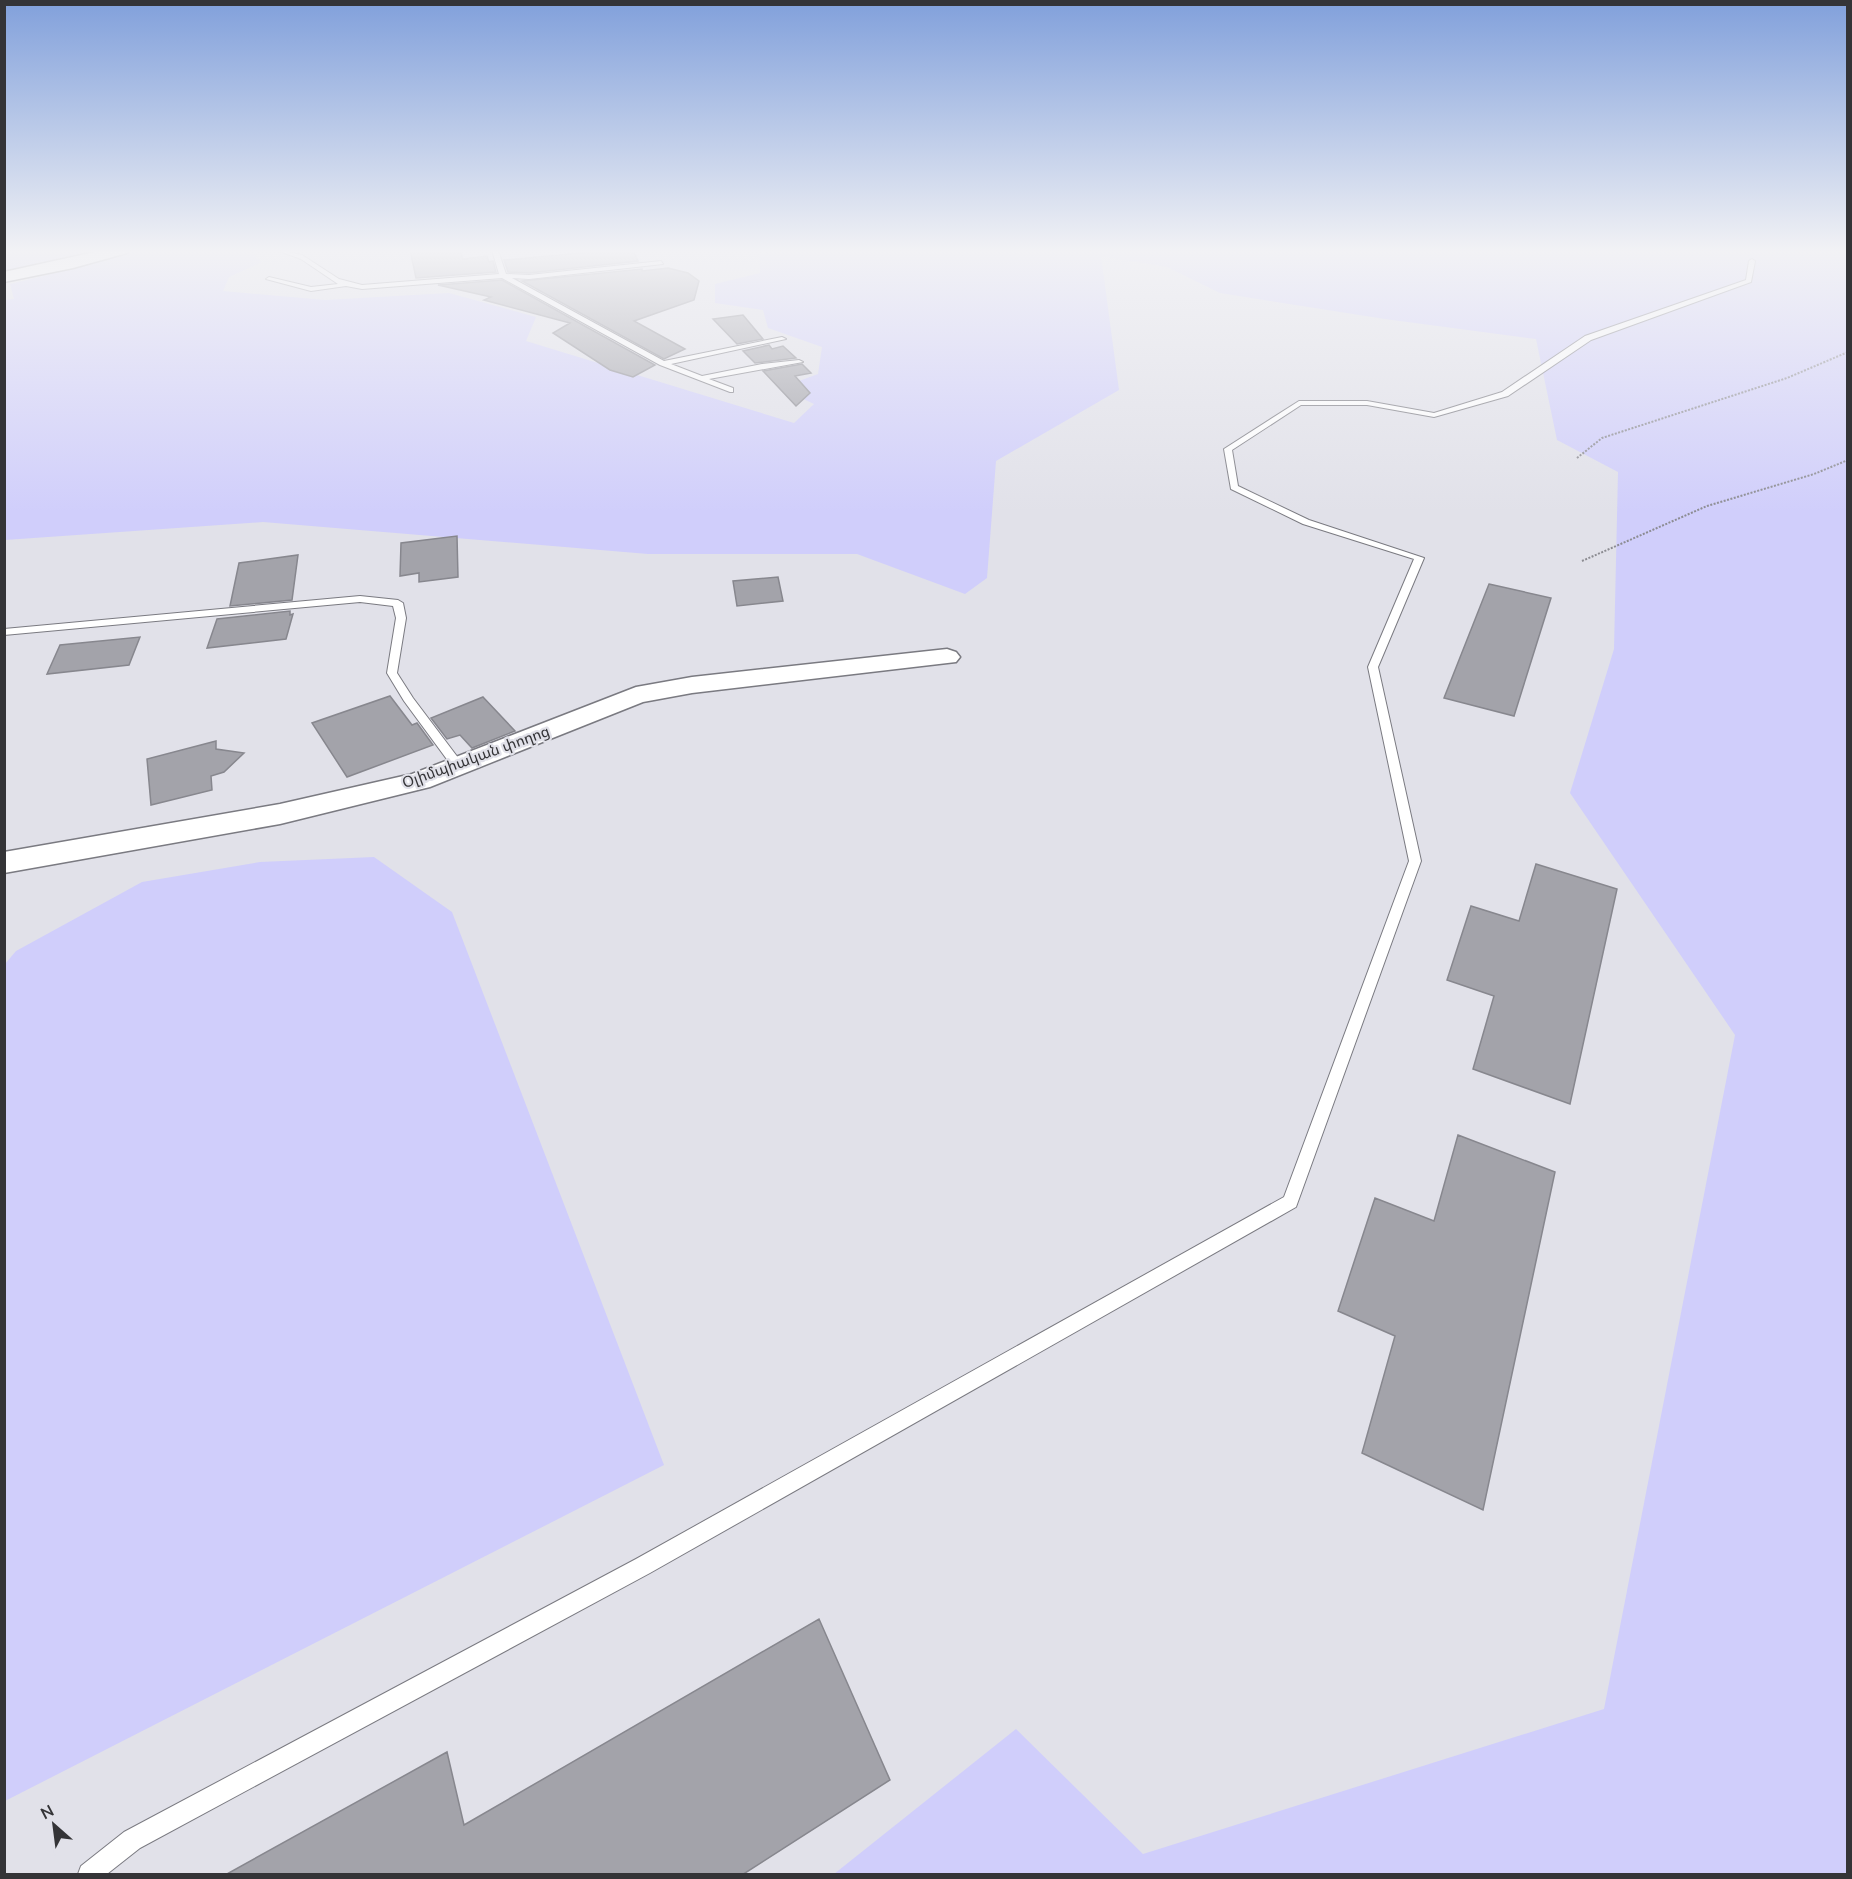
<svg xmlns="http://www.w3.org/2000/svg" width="1852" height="1879" font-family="'Nunito Sans','Noto Sans Armenian',sans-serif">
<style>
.green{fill:#d0cefb}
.building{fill:#a3a3aa;stroke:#87878e;stroke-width:1.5}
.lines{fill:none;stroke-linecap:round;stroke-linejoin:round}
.lane-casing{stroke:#7a7a81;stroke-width:2}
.secondary-casing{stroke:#7a7a81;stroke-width:3}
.path{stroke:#8c8c92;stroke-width:2;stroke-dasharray:2 1.5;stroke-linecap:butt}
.lane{fill:#fff;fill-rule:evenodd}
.secondary{fill:#fff;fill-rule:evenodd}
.labels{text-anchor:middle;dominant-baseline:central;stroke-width:4.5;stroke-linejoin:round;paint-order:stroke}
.street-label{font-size:15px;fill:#343437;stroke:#e1e1e9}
</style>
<rect width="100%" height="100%" fill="#e1e1e9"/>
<path class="green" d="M4 250H99L19 272 5 274Z
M130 250H246L262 262 229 277 223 291 325 300 449 293 536 317 526 341 794 423 814 404 780 388 818 374 822 347 768 328 763 310 715 303V284L760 273V254L784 250H1847V1874H834L1016 1729 1143 1854 1604 1709 1735 1035 1570 793 1614 649 1618 472 1557 440 1536 339 1385 319 1220 293 1167 267 1101 256 1119 390 996 461 987 578 965 594 857 554H648L263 522 5 540 4 300 14 299 10 284 48 275 51 270Z
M374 857 452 912 664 1465 5 1801V964L16 951 142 882 260 862Z"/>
<path class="building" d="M410 250H460L463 259 487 256 489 262 493 261 496 272 416 278Z
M614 250H633L638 261 529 273 508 272 504 260Z
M668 268 688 273 699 281 694 300 634 321 685 349 664 359 522 281 642 269V271Z
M502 280 655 365 633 377 610 370 553 333 570 323 484 300 491 297 438 285Z
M743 315 763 339 737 344 713 319Z
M769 345 772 349 783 346 796 358 755 363 743 351Z
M802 364 811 373 795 376 810 393 796 406 763 371Z
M457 536 458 577 419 582V573L400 576 401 543Z
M298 555 292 600 230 606 239 563Z
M778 577 783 601 737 606 733 581Z
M1489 584 1551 598 1514 716 1444 698Z
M290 611V615L293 614 286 639 207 648 217 619Z
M140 637 129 665 47 674 60 645Z
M390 696 412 725 417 723 433 745 347 777 312 723Z
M483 697 515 731 472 748 460 735 447 739 431 718Z
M216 741V749L244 753 224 772 211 776 212 790 151 805 147 759Z
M1536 864 1617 889 1570 1104 1473 1069 1494 996 1447 980 1471 906 1519 921Z
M1458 1135 1555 1172 1483 1510 1362 1453 1395 1336 1338 1311 1375 1198 1434 1221Z
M819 1619 890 1780 742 1875H225L447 1752 464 1825Z"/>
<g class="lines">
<g class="lane-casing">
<path id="lane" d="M276 250 302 255 339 279 362 285 499 274 492 250H498L506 274 529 275 661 261 663 264 529 279 512 278 664 361 782 337 786 339 671 364 702 376 762 364 799 360 803 362 709 379 733 388V392H730L660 365 502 278 362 289 346 286 311 291 266 279 269 277 311 287 338 284 301 259Z
M1752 259 1755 261 1751 282 1591 340 1508 396 1434 417 1367 405H1301L1232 450 1238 486 1309 520 1424 558 1378 667 1421 861 1296 1207 650 1573 140 1848 107 1874H78L81 1866 124 1832 636 1559 1284 1197 1409 861 1368 667 1414 559 1303 524 1231 489 1224 449 1299 401H1367L1434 413 1502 392 1585 336 1746 280 1749 261Z
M360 596 398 600 403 603 406 618 397 673 413 698 462 763 464 766 462 769H454L404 701 387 673 396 618 393 606 360 602 4 635V629Z"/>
</g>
<g class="secondary-casing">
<path id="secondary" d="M104 250H130L127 253 73 268 4 282V272Z
M947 649 956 652 960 657 956 662 692 693 643 702 430 787 280 824 4 873V852L280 804 412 774 636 687 692 677Z"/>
</g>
<path class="path" d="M1577 458 1602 438 1787 378 1848 352
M1582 561 1707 506 1814 474 1848 460"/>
<use href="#lane" class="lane"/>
<use href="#secondary" class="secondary"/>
</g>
<linearGradient id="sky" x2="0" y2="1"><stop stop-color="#81a0db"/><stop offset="0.49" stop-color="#f2f2f5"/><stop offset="1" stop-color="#f2f2f5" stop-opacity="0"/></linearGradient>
<rect width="1852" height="513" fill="url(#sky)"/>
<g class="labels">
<g class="street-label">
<text transform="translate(476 757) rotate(-20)">Օլիմպիական փողոց</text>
</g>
</g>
<rect width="1852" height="1879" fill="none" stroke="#343437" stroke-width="12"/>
<g transform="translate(54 1825) rotate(332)" stroke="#e1e1e9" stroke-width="4.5" paint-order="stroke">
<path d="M0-4.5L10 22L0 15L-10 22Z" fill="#343437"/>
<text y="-9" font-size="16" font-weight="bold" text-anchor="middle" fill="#343437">N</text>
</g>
</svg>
